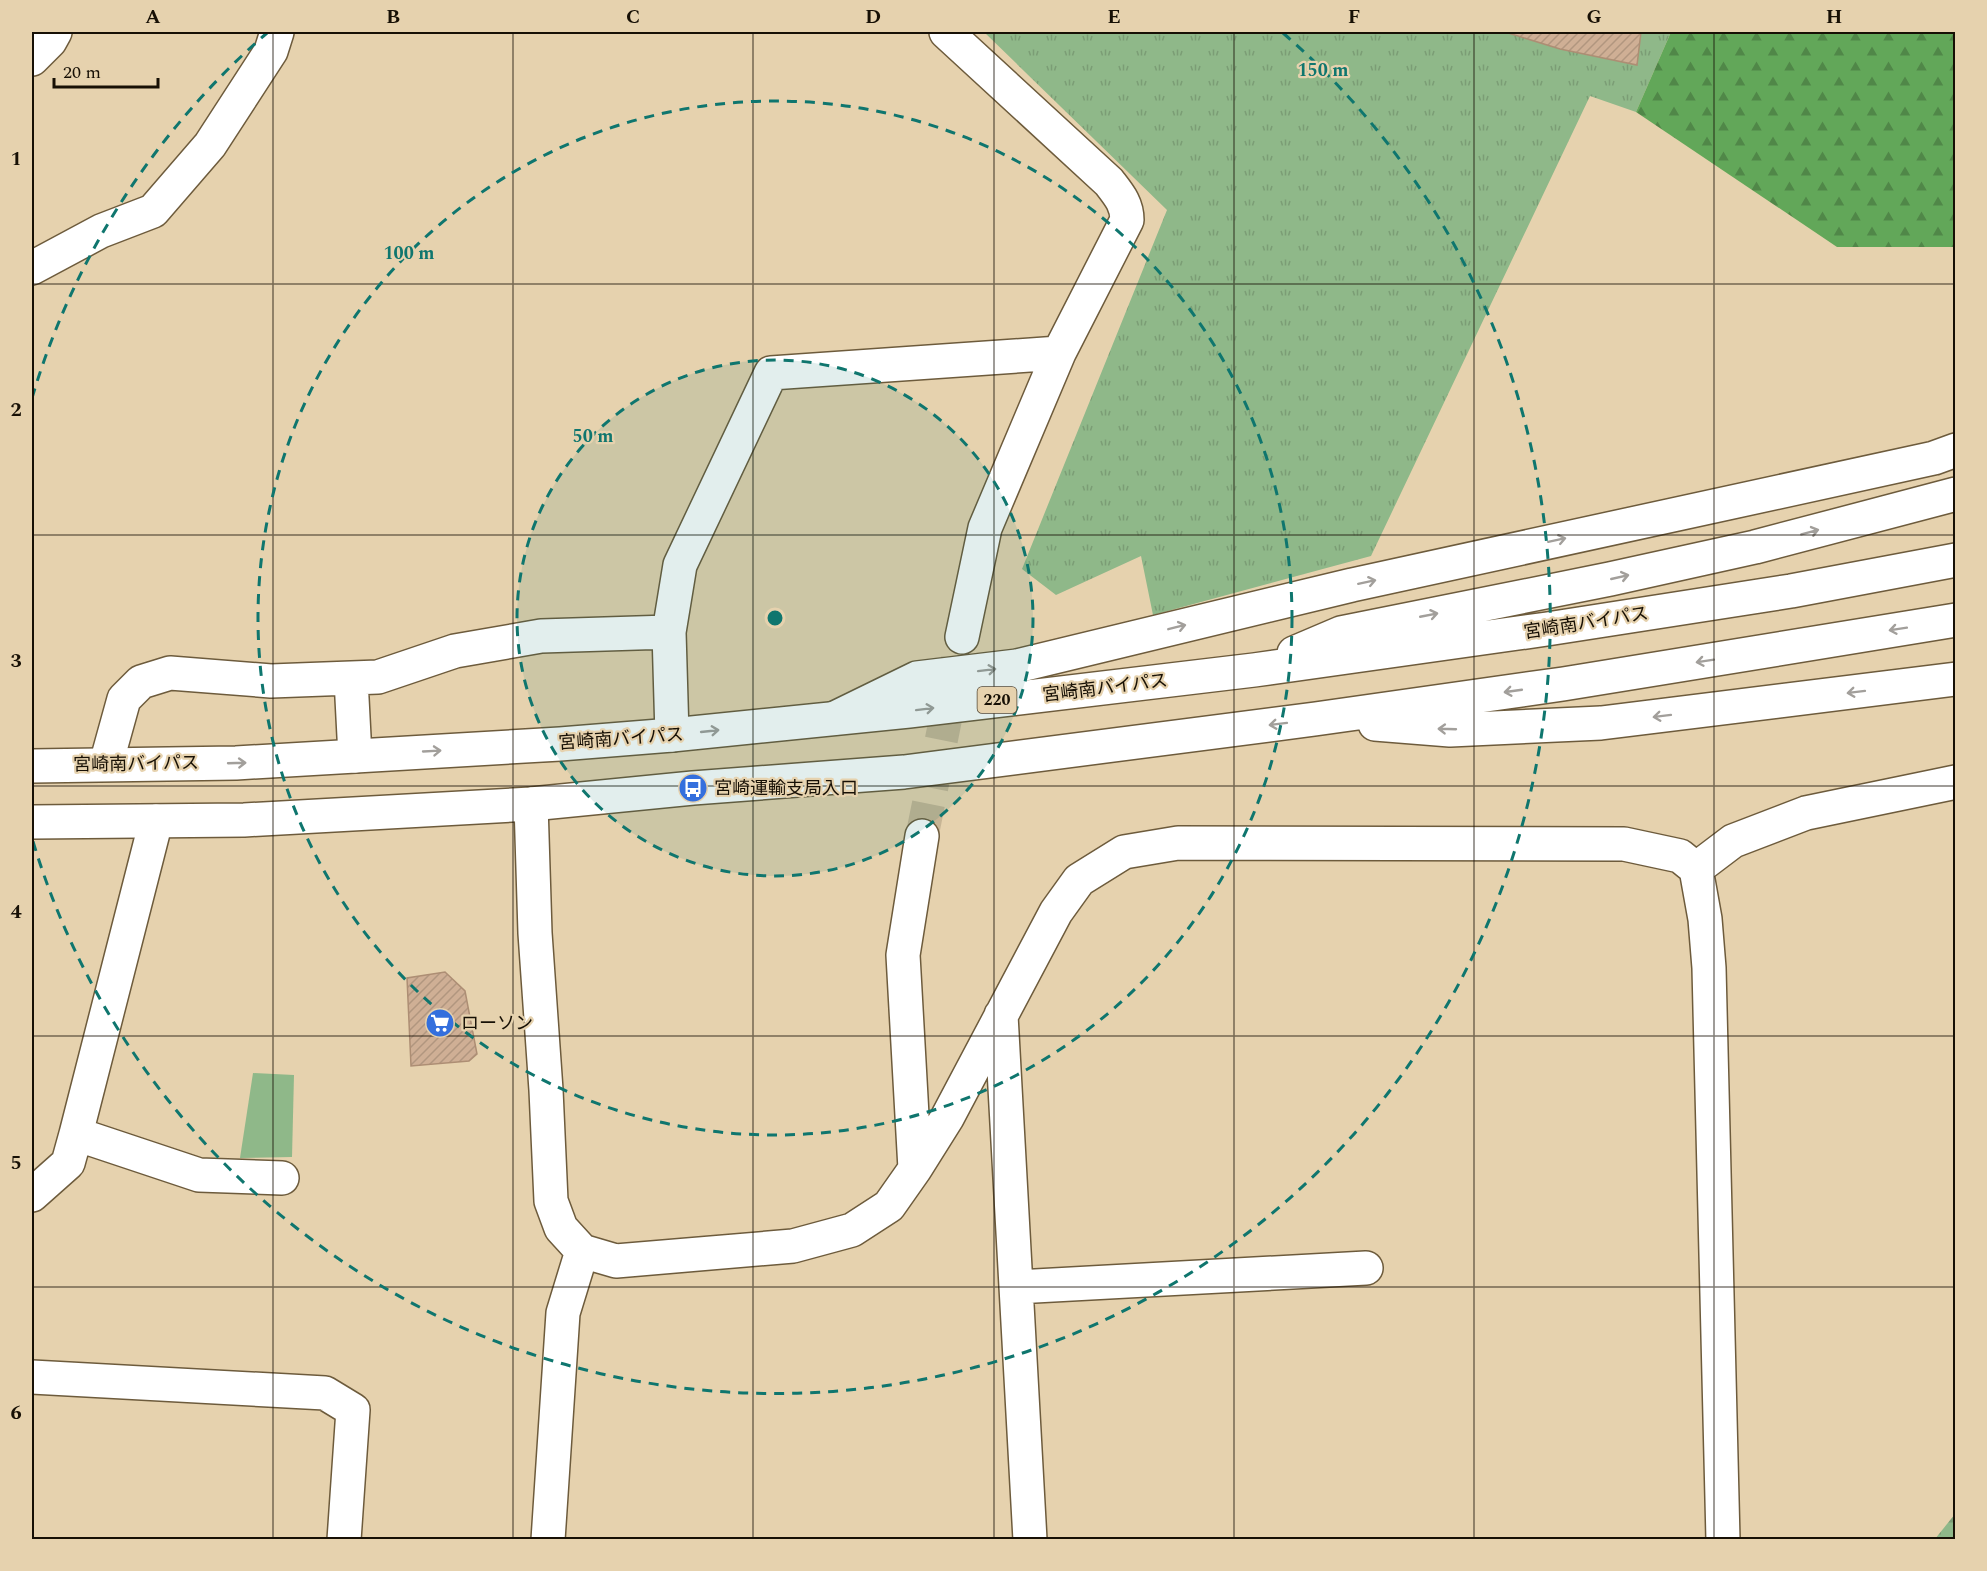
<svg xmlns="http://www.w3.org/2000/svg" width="1987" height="1571" font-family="Spectral,'Noto Sans JP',serif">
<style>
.grass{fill:url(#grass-tufts)}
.forest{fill:url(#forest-firs)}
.cemetery{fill:url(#cemetery-stones)}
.park{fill:#8fb889}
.building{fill:url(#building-hatch);stroke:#ad8e74;stroke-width:1.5}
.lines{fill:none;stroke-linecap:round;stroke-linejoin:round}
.minor-tunnel{stroke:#c7b595;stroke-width:33;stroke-dasharray:33 16;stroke-linecap:butt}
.minor-casing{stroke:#6d5b3c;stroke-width:36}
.highway-casing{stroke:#6d5b3c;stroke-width:36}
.minor{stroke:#fff;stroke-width:33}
.highway{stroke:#fff;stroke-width:33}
.oneway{stroke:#a29f9b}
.grid{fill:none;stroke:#171005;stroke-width:1.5;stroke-opacity:0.55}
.ring{fill:none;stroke:#0f766e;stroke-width:3;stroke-dasharray:10 8}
.labels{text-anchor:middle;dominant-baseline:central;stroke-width:4.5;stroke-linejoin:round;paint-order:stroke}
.shield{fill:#e6d2ae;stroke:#554a38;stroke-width:1.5}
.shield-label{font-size:16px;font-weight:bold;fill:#171005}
.street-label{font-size:18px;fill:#171005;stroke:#e6d2ae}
.poi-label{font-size:18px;fill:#171005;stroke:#e6d2ae;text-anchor:start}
.centre{fill:#0f766e;stroke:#e6d2ae;stroke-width:3}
.ring-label{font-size:18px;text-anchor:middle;font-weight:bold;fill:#0f766e;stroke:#e6d2ae;stroke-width:4.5;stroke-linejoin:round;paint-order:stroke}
.neatline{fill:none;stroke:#171005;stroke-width:2}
.grid-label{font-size:20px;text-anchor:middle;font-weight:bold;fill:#171005}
</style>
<defs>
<pattern id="grass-tufts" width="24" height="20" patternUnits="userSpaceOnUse" patternTransform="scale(1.5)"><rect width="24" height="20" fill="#8fb889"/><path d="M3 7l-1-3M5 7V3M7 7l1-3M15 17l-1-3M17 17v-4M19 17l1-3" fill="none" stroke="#7b9d75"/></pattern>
<pattern id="forest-firs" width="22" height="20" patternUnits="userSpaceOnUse" patternTransform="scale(1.5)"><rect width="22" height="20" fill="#62a759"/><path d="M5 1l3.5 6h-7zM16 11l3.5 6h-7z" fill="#508748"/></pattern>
<pattern id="cemetery-stones" width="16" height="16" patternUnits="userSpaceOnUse" patternTransform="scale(1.5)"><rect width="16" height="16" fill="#8fb889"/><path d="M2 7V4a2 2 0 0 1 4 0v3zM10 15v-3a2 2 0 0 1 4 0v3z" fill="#7b9d75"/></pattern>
<pattern id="building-hatch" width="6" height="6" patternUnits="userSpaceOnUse" patternTransform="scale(1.5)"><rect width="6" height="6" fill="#cfaf95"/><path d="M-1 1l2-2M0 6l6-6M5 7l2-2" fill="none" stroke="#b1967f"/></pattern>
</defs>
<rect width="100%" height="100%" fill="#e6d2ae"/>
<path class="grass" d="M984 32H1671L1636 112 1590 96 1371 556 1153 615 1141 556 1056 595 1022 569 1167 210Z"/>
<path class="forest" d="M1671 32H1955V247H1837L1636 112Z"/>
<path class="cemetery" d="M1955 1514V1539H1935Z"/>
<path class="park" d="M253 1073 294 1075 292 1157 240 1158Z"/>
<path class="building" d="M1505 32H1641L1637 65 1560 49Z
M445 972 465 991 477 1054 469 1061 411 1066 407 978Z"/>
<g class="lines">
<path class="minor-tunnel" d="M922 836 962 637"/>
<g class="minor-casing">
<path id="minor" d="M946 32 1109 182C1119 195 1127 204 1127 220L1059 353 985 528 962 637
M32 59 50 41 55 32
M32 268 101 231 153 211 210 145 271 51 277 32
M351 679 355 756
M835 718 917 678 1017 666 1352 585 1934 458 1956 450
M672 735 669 632 680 565 771 373 1059 353
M106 764 124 699 141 682 170 673 271 681 378 677 455 651 541 636 669 632
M531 804 535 933 546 1090 551 1201 561 1228 582 1251 616 1261 793 1246 852 1230 889 1206 915 1169 947 1118 1056 912 1079 880 1124 852 1178 843 1624 844 1680 856 1696 869 1705 919 1709 968 1723 1540
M156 821 76 1134 199 1175 282 1178
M1696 869 1733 841 1806 813 1956 782
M1001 1015 1030 1540
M915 1169 903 955 922 836
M32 1195 68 1163 76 1134
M1016 1287 1366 1268
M32 1377 325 1393 353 1410 344 1540
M548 1540 563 1313 582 1251"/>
</g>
<g class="highway-casing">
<path id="highway" d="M1294 653 1341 633 1610 579 1755 547 1956 494
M1375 724 1450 730 1601 723 1956 679
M32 766 236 763 560 744 672 735 909 711 1254 670 1547 629 1791 591 1956 560
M32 822 244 820 531 804 693 788 904 772 1315 719 1563 684 1956 620"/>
</g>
<use href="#minor" class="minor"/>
<use href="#highway" class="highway"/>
</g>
<defs><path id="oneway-shaft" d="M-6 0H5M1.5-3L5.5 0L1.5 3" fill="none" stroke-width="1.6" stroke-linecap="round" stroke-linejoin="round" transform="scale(1.5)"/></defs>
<g class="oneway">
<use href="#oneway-shaft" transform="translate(1810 532) rotate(-15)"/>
<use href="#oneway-shaft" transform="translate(1557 540) rotate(-12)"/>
<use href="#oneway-shaft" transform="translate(1620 577) rotate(-13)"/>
<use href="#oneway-shaft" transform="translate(1367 582) rotate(-12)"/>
<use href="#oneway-shaft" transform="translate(1429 615) rotate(-11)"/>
<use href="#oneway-shaft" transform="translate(1177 627) rotate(-14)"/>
<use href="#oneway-shaft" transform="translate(1898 629) rotate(171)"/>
<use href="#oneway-shaft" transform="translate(1705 661) rotate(171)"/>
<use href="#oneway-shaft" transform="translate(987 670) rotate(-7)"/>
<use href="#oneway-shaft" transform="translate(1513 691) rotate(172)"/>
<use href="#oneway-shaft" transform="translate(1856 692) rotate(173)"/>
<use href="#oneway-shaft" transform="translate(925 709) rotate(-7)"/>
<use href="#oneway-shaft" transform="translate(1662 716) rotate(173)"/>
<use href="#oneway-shaft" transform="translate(1278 724) rotate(173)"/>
<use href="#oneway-shaft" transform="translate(1447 729) rotate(-178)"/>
<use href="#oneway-shaft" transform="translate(710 731) rotate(-6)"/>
<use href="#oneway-shaft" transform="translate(432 751) rotate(-3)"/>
<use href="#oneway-shaft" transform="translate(237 763) rotate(-2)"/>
</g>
<path class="grid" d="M273 32V1540M513 32V1540M753 32V1540M994 32V1540M1234 32V1540M1474 32V1540M1714 32V1540M32 284H1956M32 535H1956M32 786H1956M32 1036H1956M32 1287H1956"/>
<circle cx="775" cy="618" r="258" fill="#0f766e" fill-opacity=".12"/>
<g class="ring">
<circle cx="775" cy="618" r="258"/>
<circle cx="775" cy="618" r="517"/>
<path d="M32 398A775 775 0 0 1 267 33M1283 33A775 775 0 1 1 32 838"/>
</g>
<defs>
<g id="bus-disc" transform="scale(1.5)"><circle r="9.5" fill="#346fdd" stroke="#e6d2ae"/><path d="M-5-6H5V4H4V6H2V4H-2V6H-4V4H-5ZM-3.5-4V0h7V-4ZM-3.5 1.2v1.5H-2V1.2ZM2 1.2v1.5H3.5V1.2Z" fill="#fff"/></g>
<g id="supermarket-disc" transform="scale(1.5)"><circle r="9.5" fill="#346fdd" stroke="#e6d2ae"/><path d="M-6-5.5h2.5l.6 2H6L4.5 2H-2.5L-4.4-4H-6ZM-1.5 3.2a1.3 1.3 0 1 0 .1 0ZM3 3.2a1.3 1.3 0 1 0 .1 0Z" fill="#fff"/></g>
</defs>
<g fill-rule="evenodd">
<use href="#bus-disc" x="693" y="788"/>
<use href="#supermarket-disc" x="440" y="1023"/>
</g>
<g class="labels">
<rect class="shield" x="977.5" y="687" width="39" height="26" rx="4.5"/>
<g class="shield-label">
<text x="997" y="700">220</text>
</g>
<g class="street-label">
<text transform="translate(1586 623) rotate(-9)">宮崎南バイパス</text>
<text transform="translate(1105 688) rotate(-7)">宮崎南バイパス</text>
<text transform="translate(621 739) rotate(-4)">宮崎南バイパス</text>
<text transform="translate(136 764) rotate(-1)">宮崎南バイパス</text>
</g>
<g class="poi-label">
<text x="714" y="788">宮崎運輸支局入口</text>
<text x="461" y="1023">ローソン</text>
</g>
</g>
<circle cx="775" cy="618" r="9" class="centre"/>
<g class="ring-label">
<text x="1323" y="76">150 m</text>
<text x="409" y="259">100 m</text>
<text x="593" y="442">50 m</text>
</g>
<rect width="1987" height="1571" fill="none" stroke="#e6d2ae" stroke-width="66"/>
<path d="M54 78v9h104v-9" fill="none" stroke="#171005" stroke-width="3"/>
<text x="63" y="78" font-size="18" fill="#171005" stroke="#e6d2ae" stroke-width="4.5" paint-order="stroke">20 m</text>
<rect x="33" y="33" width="1921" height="1505" class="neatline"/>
<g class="grid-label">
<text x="153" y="23">A</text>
<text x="393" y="23">B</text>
<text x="633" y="23">C</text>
<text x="873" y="23">D</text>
<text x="1114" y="23">E</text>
<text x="1354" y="23">F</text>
<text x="1594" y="23">G</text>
<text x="1834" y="23">H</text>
<text x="16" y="165">1</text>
<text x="16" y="416">2</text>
<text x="16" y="667">3</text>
<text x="16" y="918">4</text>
<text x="16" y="1169">5</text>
<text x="16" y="1419">6</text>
</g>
</svg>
